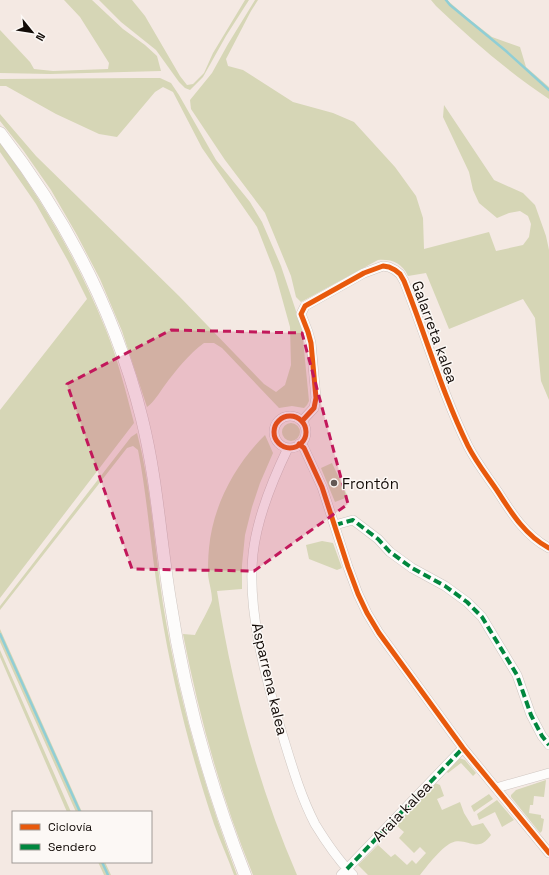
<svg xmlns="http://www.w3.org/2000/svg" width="549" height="875" font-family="'Space Grotesk',sans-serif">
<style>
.green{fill:#d6d6b6}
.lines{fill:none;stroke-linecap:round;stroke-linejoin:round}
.stream{stroke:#90ced5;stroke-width:2.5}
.minor-casing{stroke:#cfc6c1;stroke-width:10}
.secondary-casing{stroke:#cfc6c1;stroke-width:13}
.minor{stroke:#fdfcfb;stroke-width:9}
.secondary{stroke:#fdfcfb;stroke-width:12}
.quiet{stroke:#00873e;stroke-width:4;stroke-dasharray:8 4;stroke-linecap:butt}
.cycleway-casing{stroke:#fcf8f5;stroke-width:8}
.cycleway{stroke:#e8590c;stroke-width:5}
.marked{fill:#c2185b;fill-opacity:0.2;stroke:#c2185b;stroke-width:3;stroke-dasharray:8 5;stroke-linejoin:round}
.poi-dot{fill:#625955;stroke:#fcf8f5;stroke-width:1.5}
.labels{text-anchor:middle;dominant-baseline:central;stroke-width:3;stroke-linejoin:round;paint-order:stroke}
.street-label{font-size:15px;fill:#130c08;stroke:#fcf8f5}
.poi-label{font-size:15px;fill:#130c08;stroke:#fcf8f5;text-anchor:start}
</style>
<rect width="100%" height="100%" fill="#f4e9e3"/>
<path class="green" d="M64 0H92L123 29 145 45 157 56 161 71 50 74 0 73V30L30 62 34 69 53 71 108 69 109 63 80 17Z
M99 0H132L145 16 180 76 187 85 193 84 204 73 213 53 245 0H249L226 36 203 77 190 90 185 88 179 82 156 50 121 22Z
M255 0H258L251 11 226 59 228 66 243 70 293 102 333 113 354 122 395 167 416 196 423 218 424 249 489 232 496 251 523 245 529 237 531 224 528 216 520 211 509 213 497 218 479 203 473 190 469 172 443 117 444 105 494 180 523 193 535 205 546 236 549 250V400L541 381 535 318 523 299 449 329 426 273 408 276C402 263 392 259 378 260L301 302 296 297 291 276 265 213 225 160 191 109 190 100 212 73 228 44Z
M431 0H447L469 19 492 37 520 47 526 67 549 87V99C508 72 472 40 436 6Z
M141 78H160L171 83 179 95 216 160 250 202 262 222 281 266 302 329 309 401 307 405 304 408 292 406 279 408 222 348 214 343H204C189 354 176 370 165 385 159 393 155 401 147 407L122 331 100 279 77 235 51 190 23 150 0 121V114L36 156 179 296 264 384 276 392 285 385 291 365 290 327 275 273 257 227 202 148 173 92 163 87 155 92 117 137 99 134 56 114 6 86H0V79Z
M0 143C43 201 79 263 106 330 118 360 126 392 134 423L0 598V410L87 299 68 261 36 204 0 152Z
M282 432a9 9 0 1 1 18 0a9 9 0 1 1-18 0Z
M137 433C152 489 154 547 163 604 178 697 204 787 237 875H234C228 858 220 841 214 824 190 753 172 680 160 606 151 554 148 501 138 450L133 446 127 448 0 610V606L131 437Z
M265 435 273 453 260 483 252 507 245 535 242 565V589L217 591C232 688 258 785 297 875H253C221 797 199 716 183 634L195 635C198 628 211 606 212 600 212 592 209 583 208 575 208 567 208 557 209 548 213 505 235 465 265 435Z
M332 463 348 497 335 502 321 468Z
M322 541 333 543 342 568 337 570 309 559 306 545Z
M0 629 82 812H76L0 642Z
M0 650 71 812H67L0 657Z
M459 758 465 760 476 773 473 776 461 763 448 773 446 771Z
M546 780 544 797 534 796 533 805H530L529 813 541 815V818L544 819 542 831 540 833 511 797V795L516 790Z
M435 783 440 785 444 796 437 799 442 810 460 802 464 813 472 826 483 823 491 835C477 855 467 836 451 843 441 848 427 866 420 875H368L358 865 378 845 391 857 395 854 407 865 412 860 416 864 426 853 420 847 414 853 399 838 404 832 396 825Z
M489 794 493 799 474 812 471 806Z
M497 800 514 820 502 827 495 812 479 820 477 814Z
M98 862H105L111 875H104Z"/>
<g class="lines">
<path class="stream" d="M446 0 450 5 506 51 549 90
M0 634 80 812
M102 862 108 875"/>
<g class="minor-casing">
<path id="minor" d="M274 432a16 16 0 1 1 32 0a16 16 0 1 1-32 0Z
M302 421 314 408 316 398 311 343 308 332 301 314 305 306 364 273 383 266 389 267 395 270 400 274 404 281C426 336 442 393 468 446 476 462 488 477 498 492 512 514 526 536 549 548
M299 444 304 448 322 487 348 567 358 594 367 613 379 633 463 748 549 853
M288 448C272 481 257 517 253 554 247 610 265 674 280 727 290 759 299 793 315 824 326 842 338 860 353 875
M335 525 353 520 378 539 390 552 412 568 445 586 467 602 482 617 517 675 531 715 542 736 549 745
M496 788 549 773
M341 875 463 748"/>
</g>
<g class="secondary-casing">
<path id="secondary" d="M0 133C66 218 116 314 142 419 157 479 160 539 170 600 184 694 210 786 245 875"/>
</g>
<use href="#minor" class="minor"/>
<use href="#secondary" class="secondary"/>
<path class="quiet" d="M335 525 353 520 378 539 390 552 412 568 445 586 467 602 482 617 517 675 531 715 542 736 549 745
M347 869 463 748"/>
<g class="cycleway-casing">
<path id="cycleway" d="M274 432a16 16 0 1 1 32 0a16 16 0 1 1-32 0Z
M302 421 314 408 316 398 311 343 308 332 301 314 305 306 364 273 383 266 389 267 395 270 400 274 404 281C426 336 442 393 468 446 476 462 488 477 498 492 512 514 526 536 549 548
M299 444 304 448 322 487 348 567 358 594 367 613 379 633 463 748 549 853"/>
</g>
<use href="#cycleway" class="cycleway"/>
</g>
<path class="marked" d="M171 330 302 333 348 504 254 571 132 569 67 384Z"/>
<circle class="poi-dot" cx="334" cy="483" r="4"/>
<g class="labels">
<g class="street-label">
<text transform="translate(435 332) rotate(70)">Galarreta kalea</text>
<text transform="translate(270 679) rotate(77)">Asparrena kalea</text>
<text transform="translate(402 811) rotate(-46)">Araia kalea</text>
</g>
<g class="poi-label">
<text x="342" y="483">Frontón</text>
</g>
</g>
<rect x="12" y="811" width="140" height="52" fill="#fcf8f5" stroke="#9f9a96"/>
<rect x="20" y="824" width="20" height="6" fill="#e8590c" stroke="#9f9a96"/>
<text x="48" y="831" font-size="12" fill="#130c08">Ciclovía</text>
<rect x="20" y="844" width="20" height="6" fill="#00873e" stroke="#9f9a96"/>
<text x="48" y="851" font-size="12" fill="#130c08">Sendero</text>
<g transform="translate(32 32) rotate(120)" stroke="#fcf8f5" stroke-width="3" paint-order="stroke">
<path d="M0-3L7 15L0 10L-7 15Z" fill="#130c08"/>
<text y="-6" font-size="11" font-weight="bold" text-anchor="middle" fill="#130c08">N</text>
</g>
</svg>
